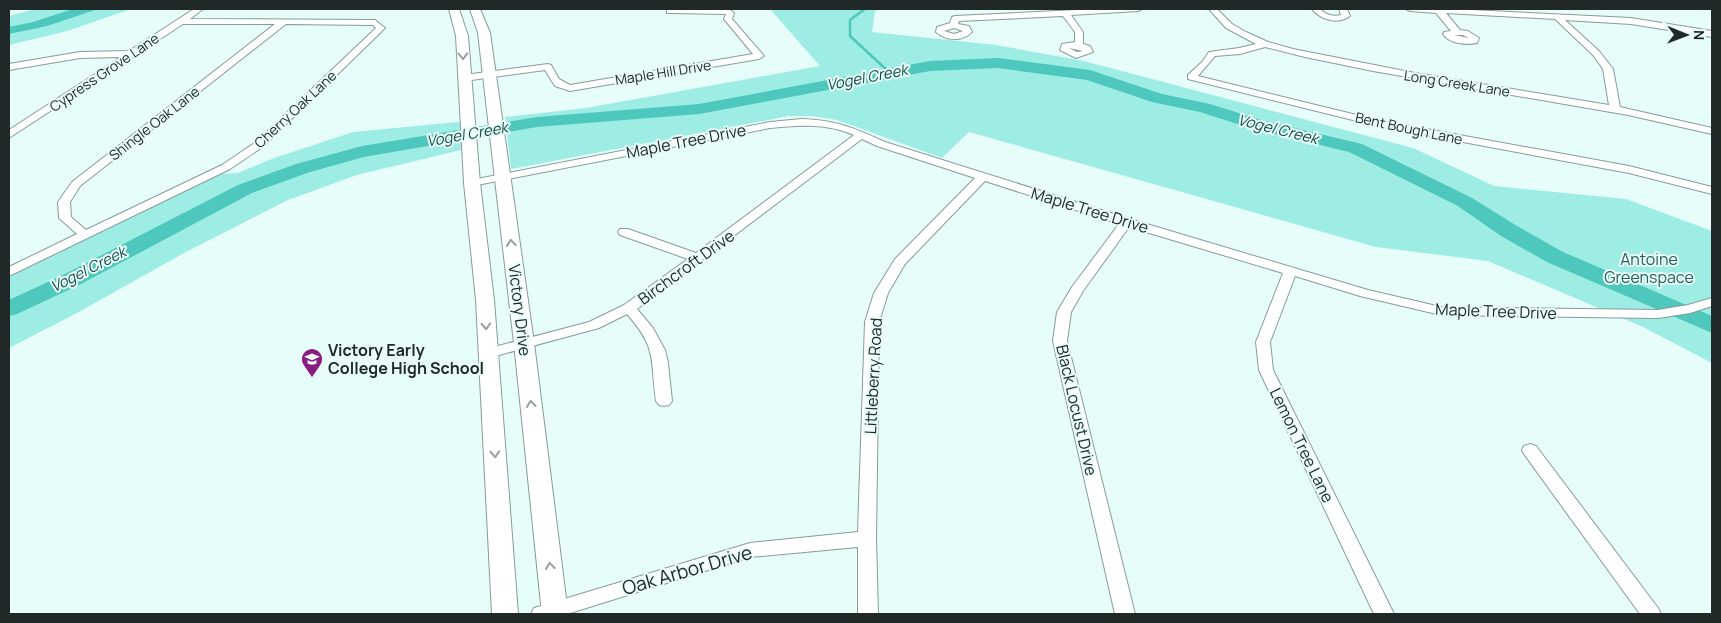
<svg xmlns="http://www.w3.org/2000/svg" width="1721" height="623" font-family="Manrope,sans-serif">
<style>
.green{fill:#9eede4}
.water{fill:#4ec7bc}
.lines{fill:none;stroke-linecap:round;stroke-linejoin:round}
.stream{stroke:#4ec7bc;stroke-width:2.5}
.river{fill:#4ec7bc;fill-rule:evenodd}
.minor-casing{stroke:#869c99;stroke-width:2}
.secondary-casing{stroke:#869c99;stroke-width:2}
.minor{fill:#fff;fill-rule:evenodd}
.secondary{fill:#fff;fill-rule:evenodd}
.oneway{stroke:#9b9f9e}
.labels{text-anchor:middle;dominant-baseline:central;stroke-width:4;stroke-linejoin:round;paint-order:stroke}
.far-street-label{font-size:14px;fill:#212928;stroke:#e6fdfa}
.far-water-label{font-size:15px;font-style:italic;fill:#164b46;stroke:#e6fdfa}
.street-label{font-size:16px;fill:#212928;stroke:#e6fdfa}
.park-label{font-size:16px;fill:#2b5e59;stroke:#e6fdfa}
.poi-label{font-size:16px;font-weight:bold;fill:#212928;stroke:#e6fdfa;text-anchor:start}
.near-street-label{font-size:19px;fill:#212928;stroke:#e6fdfa}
</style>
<rect width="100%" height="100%" fill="#e6fdfa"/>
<path class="green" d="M35 9H131L67 31 9 45V16Z
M770 9H882L875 11 872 32 996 45 1084 61 1413 148 1494 186 1626 199 1712 231V363L1643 327 1488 261 1376 247 969 132 942 158 837 120 812 116H789L511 169 505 117 586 108 820 66Z
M458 122 460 123 461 150 357 175 288 200 184 253 77 313 9 348V275L219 174 238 173 274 158 353 132Z"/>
<path class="water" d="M73 9H98L47 26 9 34V27L33 22Z"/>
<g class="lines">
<path class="stream" d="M865 9 850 20V36L890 73"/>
<path class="river" d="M998 58 1090 70 1162 94 1210 104 1261 120 1362 144 1472 198 1517 226 1563 252 1712 316V333L1547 262 1501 236 1458 206 1349 152 1250 128 1200 112 1152 102 1087 80 998 68 930 71 699 114 537 127 364 157 310 172 252 193 79 285 17 314 9 316V300L63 275 238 185 296 164 362 146 537 117 699 104 930 61Z"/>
<g class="minor-casing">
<path id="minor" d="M194 9H203L190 19 375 20 385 28 264 146 230 169 9 276V267L77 234 59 218 58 202 72 182 275 24H183L9 138V130L121 57 80 58 9 70V64L80 52 129 51ZM286 24 373 25 376 28 256 142 222 165 86 230 71 217 70 202 80 186Z
M667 9H729L734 13 732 19 764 56 759 59 570 91 555 86 545 70 464 81 459 78 464 75 548 64 551 65 559 79 570 85 753 54 724 19 726 14 670 13H667Z
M1097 9H1142L1138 11 1071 15 1083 32V44L1090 46 1093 52 1076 58 1060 50 1062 44 1075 42V32L1063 16 959 21 958 24 969 26 972 32C962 42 946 41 936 32L937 27 950 23 952 17 955 16ZM954 28 963 31 954 34 944 31ZM1069 48 1083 51 1077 52Z
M1209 9H1217L1232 24 1246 32 1268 42 1293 49 1415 73 1609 105 1603 69 1593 55 1555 19 1446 13 1460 30 1468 31 1479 38 1477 43C1467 45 1449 44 1443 34L1444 32 1451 31 1436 13 1410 11 1406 9H1451L1631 18 1712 31V37L1631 24 1565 20 1599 51 1613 69 1620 107 1712 128V134L1628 115 1373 71 1305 57 1265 47 1240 54 1215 56 1198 76 1377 120 1629 166 1712 187V194L1629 173 1377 126 1188 79V75L1202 62 1209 52 1239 48 1256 44 1226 28ZM1454 35H1463L1469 38Z
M1312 9H1320C1326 15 1333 17 1341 15L1339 9H1347L1350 16C1338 25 1321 20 1312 9Z
M802 119C835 120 855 128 885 142L1130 219 1368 290 1441 307 1658 310 1688 305 1712 298V306L1690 313 1658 318 1441 315 1360 296 1295 276 1270 342 1273 370 1394 614H1374L1259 370 1256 342 1283 273 1129 227 1083 291 1071 312 1067 341 1135 614H1115L1053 341 1057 312 1072 287 1119 224 985 181 905 264 888 293 879 322 876 539 878 614H858V547L750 557 567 614H531L534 608 541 606 750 543 858 532 865 322 874 293 895 259 975 178 877 146 862 139 637 309 653 328 665 350 668 363 672 401 669 405 664 406 659 405 656 401C650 360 658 349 627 314L599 328 488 358 483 356 481 353 483 350 589 322 624 305 688 259 620 235 618 232 620 229H628L696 253 854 135C826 123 799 125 770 128L472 186 466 183 472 180 770 122Z
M1530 444 1536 446 1658 608 1661 614H1640L1524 454 1522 450 1524 446Z"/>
</g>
<g class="secondary-casing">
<path id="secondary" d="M449 9H459L468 36 480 183 494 300 518 614H492L476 300 464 183 456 36Z
M470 9H480L490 33 534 343 568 614H542L514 343 478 33Z"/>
</g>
<use href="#minor" class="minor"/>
<use href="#secondary" class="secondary"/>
</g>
<defs><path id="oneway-chevron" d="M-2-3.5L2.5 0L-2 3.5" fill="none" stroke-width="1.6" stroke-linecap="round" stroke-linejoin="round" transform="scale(1.25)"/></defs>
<g class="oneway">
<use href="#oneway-chevron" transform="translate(463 56) rotate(88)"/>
<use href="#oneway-chevron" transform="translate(511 243) rotate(-97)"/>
<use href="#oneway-chevron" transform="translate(486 326) rotate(87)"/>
<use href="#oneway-chevron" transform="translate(531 404) rotate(-96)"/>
<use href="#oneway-chevron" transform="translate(495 454) rotate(87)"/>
<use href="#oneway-chevron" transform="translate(550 566) rotate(-96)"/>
</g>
<defs>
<g id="school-pin" transform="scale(1.125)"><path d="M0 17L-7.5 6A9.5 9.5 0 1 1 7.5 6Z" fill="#891c81" stroke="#e6fdfa"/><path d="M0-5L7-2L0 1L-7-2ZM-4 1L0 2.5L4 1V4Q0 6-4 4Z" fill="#fff"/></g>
</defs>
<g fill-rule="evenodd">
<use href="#school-pin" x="312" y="359"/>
</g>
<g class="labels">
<g class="far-street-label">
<text transform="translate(104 72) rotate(-34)">Cypress Grove Lane</text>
<text transform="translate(663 72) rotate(-9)">Maple Hill Drive</text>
<text transform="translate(1457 83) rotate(9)">Long Creek Lane</text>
<text transform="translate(295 109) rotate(-43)">Cherry Oak Lane</text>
<text transform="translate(154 123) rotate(-38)">Shingle Oak Lane</text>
<text transform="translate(1409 128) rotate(12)">Bent Bough Lane</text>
</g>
<g class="far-water-label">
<text transform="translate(867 77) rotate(-11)">Vogel Creek</text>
<text transform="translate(1278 129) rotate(14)">Vogel Creek</text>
<text transform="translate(467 134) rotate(-10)">Vogel Creek</text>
<text transform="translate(88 269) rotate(-27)">Vogel Creek</text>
</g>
<g class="street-label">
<text transform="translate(686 141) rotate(-11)">Maple Tree Drive</text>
<text transform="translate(1090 210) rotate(17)">Maple Tree Drive</text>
<text transform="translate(686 267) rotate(-36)">Birchcroft Drive</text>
<text transform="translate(520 310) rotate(83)">Victory Drive</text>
<text transform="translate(1496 311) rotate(2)">Maple Tree Drive</text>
<text transform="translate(873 376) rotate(-87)">Littleberry Road</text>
<text transform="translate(1077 410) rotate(77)">Black Locust Drive</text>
<text transform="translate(1302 445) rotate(64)">Lemon Tree Lane</text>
</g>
<g class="park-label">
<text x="1649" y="259">Antoine<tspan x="1649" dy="18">Greenspace</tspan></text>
</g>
<g class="poi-label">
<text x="328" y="350">Victory Early<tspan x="328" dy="18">College High School</tspan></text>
</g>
<g class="near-street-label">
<text transform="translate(687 570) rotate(-16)">Oak Arbor Drive</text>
</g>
</g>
<rect width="1721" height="623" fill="none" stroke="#212928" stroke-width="20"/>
<g transform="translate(1686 35) rotate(91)" stroke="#e6fdfa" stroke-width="4" paint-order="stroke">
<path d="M0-4L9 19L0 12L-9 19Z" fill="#212928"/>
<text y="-8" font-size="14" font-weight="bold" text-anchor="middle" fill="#212928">N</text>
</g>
</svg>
